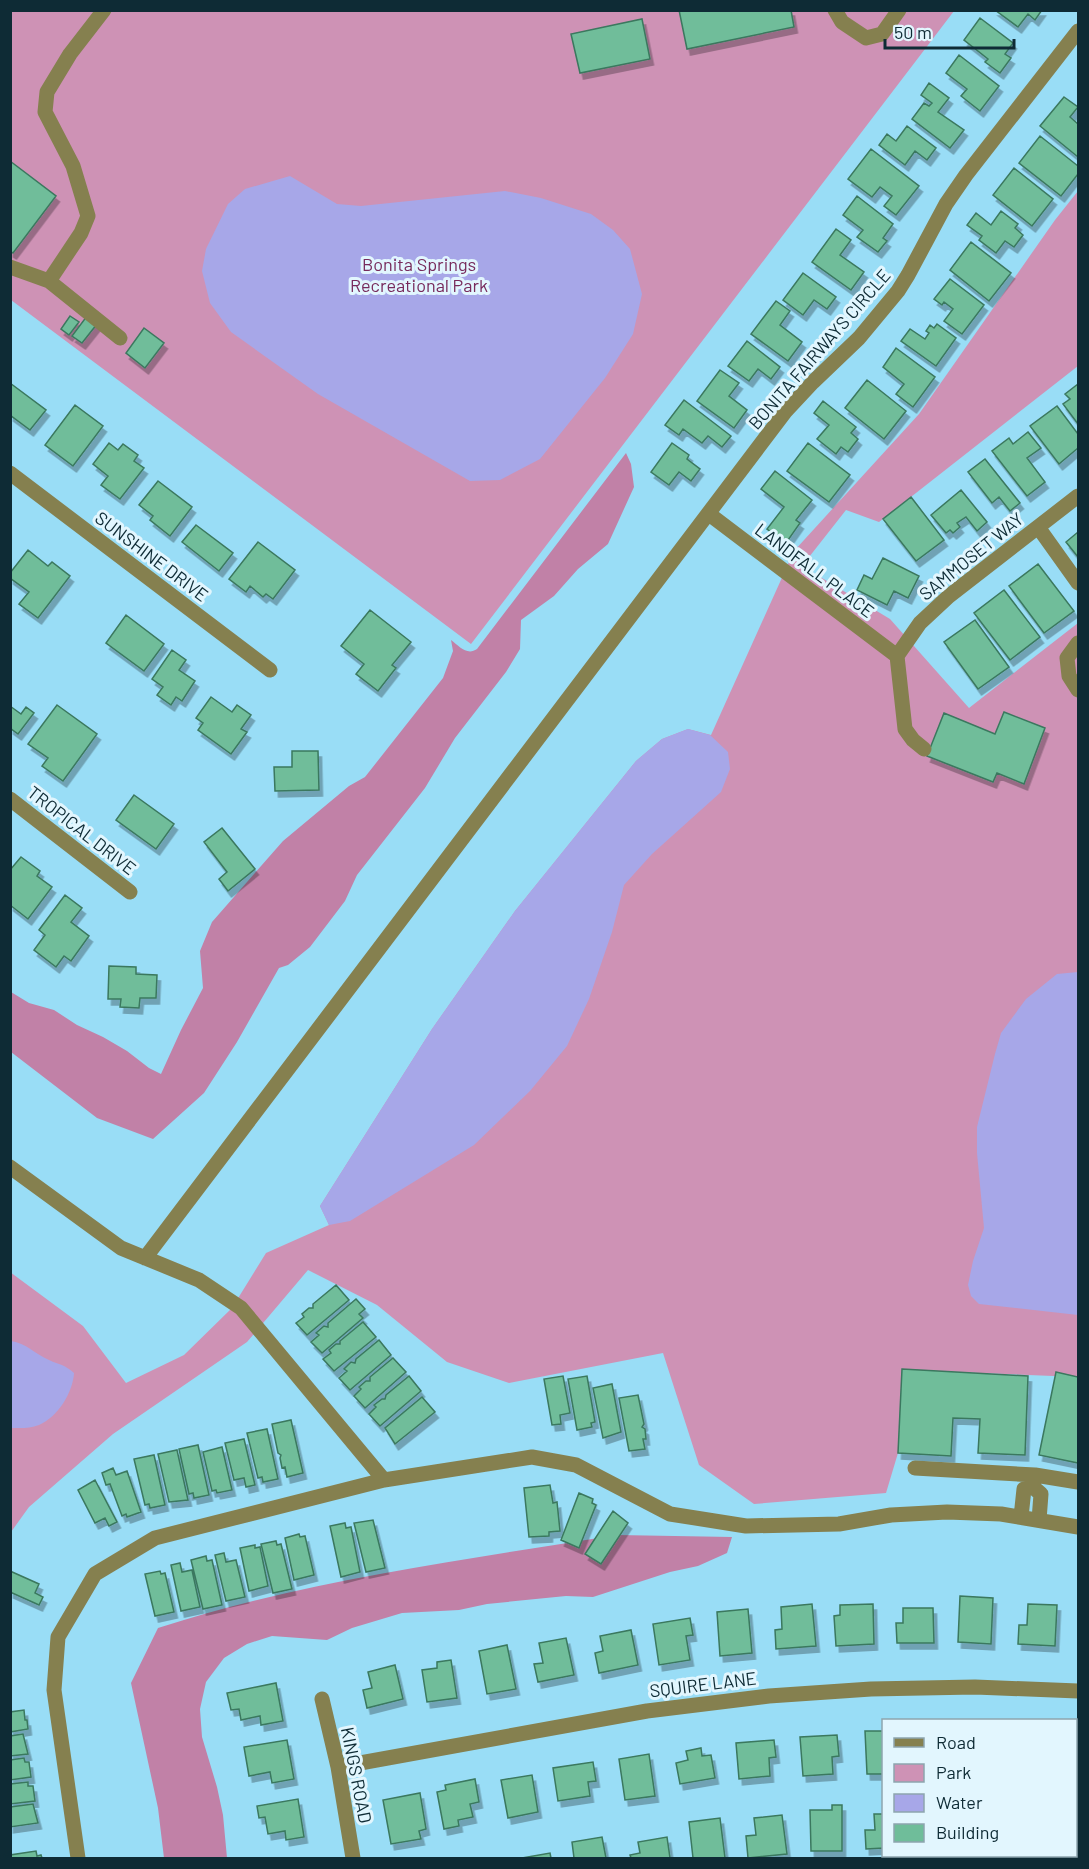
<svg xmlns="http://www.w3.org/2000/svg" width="1089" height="1869" font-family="Barlow,sans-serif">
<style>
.green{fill:#ce92b5}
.forest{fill:#c181a7}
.water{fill:#a7a7e8}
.building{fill:#6fbd9a;stroke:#3b785e;stroke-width:1.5;filter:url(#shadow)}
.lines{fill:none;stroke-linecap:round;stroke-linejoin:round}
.minor{stroke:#85804f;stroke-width:15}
.labels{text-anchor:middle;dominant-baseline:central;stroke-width:6;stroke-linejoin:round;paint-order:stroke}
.park-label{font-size:18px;fill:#772a5c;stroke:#e2f6fe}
.street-label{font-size:18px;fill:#0e2b35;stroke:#e2f6fe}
</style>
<defs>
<filter id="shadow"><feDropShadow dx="3.5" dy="6" stdDeviation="0" flood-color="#0004"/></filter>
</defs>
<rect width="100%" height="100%" fill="#99ddf6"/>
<path class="green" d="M10 11H954L471 644 11 300Z
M1078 191V366L879 522 846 510 802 566 890 619 969 708 1078 623V1377L902 1370 898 1453 886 1493 754 1504 699 1465 663 1353 509 1383 447 1362 377 1305 308 1270 247 1342 113 1434 29 1507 11 1532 10 1272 83 1326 126 1383 184 1355 232 1308 266 1253 329 1225 320 1206 432 1029 515 911 636 761 662 739 688 729 711 735 794 551 919 414 1055 220Z"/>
<path class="forest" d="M626 453 631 464 634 487 608 544 578 569 554 596 521 620 520 649 506 672 455 738 425 788 357 875 345 901 310 947 288 965 279 968 237 1042 204 1093 153 1139 97 1118 11 1052V992L29 1003 54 1010 77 1025 103 1037 127 1051 149 1068 161 1074 181 1030 203 988 200 951 212 922 283 841 349 786 365 777 443 678 453 651 451 640C459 646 467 656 477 649Z
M617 1535 732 1537 727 1553 698 1566 670 1572 593 1597 566 1596 487 1604 459 1610 402 1613 352 1628 327 1640 272 1636 247 1644 224 1658 206 1682 200 1709 202 1737 217 1787 223 1815 227 1858H164L158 1808 131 1683 158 1628C306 1580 463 1560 617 1535Z"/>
<path class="water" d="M290 176 337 204 361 206 505 191 541 198 591 214 613 230 630 249 642 294 633 334 605 378 540 459 500 480 470 481 318 394 231 332 210 303 202 271 206 249 228 204 245 189Z
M688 729 710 735 728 752 730 769 721 792 652 854 624 885 612 932 589 999 567 1046 530 1091 474 1145 350 1221 329 1225 320 1206 432 1029 515 911 636 761 662 739Z
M1078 972V1315L979 1304 971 1296 968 1285 973 1261 984 1228 977 1153V1127L995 1054 1001 1033 1026 999 1057 974Z
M11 1341C26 1343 35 1354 49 1360 60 1365 64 1364 74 1373 73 1392 58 1417 39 1425 29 1429 20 1428 11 1428Z"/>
<path class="building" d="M679 10H791L794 27 687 49Z
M995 10H1042L1035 20 1028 14 1018 27Z
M980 18 1013 43 1005 54 1011 58 1000 73 985 62 988 59 964 40Z
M642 19 650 59 580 73 571 34Z
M959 55 999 86 980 111 961 96 967 89 946 73Z
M929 83 949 98 938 112 964 130 950 148 912 119 924 103 929 106 932 103 921 95Z
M1064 97 1078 107 1070 117 1078 124V157L1040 126Z
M907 126 936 148 927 160 915 151 905 165 879 145 887 134 896 141Z
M1040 136 1078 166V174L1061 196 1019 163Z
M871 149 919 186 896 215 884 206 892 196 880 187 872 197 848 179Z
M10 161 56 196 13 253 10 251Z
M1014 168 1053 199 1032 226 993 195Z
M857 196 893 224 883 238 887 241 878 252 857 237 863 230 843 215Z
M1001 211 1018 224 1015 228 1023 235 1014 247 1005 241 996 253 979 240 982 236 967 225 976 213 991 225Z
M836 229 851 240 840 255 864 272 851 290 812 262Z
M971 242 1011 273 989 301 950 270Z
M803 273 836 297 827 309 814 300 803 315 783 300Z
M950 279 984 305 962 334 944 321 953 309 944 302 942 305 934 299Z
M776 301 790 311 780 325 802 342 788 361 751 334Z
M70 316 79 322 69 335 61 329Z
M87 316 97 324 82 343 72 336Z
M937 324 956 338 936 366 901 341 910 329 925 339 929 333 926 331 930 325 934 328Z
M144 328 164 343 145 368 126 353Z
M747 341 780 367 771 379 758 369 749 381 728 366Z
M896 348 935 377 913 407 896 394 904 384 883 367Z
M720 370 739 383 729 396 747 410 734 428 697 401Z
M867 380 906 411 884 439 845 408Z
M10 383 46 410 30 430 10 415Z
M1078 384V424L1063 404 1070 399 1065 394Z
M684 400 731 436 722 447 708 436 702 443 683 429 679 435 665 425Z
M823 401 856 427 851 433 858 439 848 452 841 447 836 454 817 439 829 425 814 413Z
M75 405 103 426 73 466 45 445Z
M1057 406 1078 434V448L1059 464 1030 426Z
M1028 432 1041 448 1027 458 1045 482 1027 496 992 451 1009 438 1013 444Z
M109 443 118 450 123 444 138 455 134 461 144 468 120 499 101 485 108 476 93 464Z
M672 443 689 455 687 459 700 469 691 481 679 472 669 485 651 472Z
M808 443 850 475 829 502 787 471Z
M985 459 1020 503 1010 511 999 497 992 503 968 472Z
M775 471 812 500 796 520 800 523 786 543 767 529 784 507 761 489Z
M158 481 192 507 170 536 150 520 153 516 139 505Z
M961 490 987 522 977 531 966 517 957 523 960 527 953 533 950 530 946 533 931 515Z
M911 497 944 540 916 561 883 519Z
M196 525 233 553 219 571 182 542Z
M1078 532V557L1066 542Z
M258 542 295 570 273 599 266 594 263 597 250 586 246 592 229 579Z
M28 550 48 566 52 562 70 576 38 618 19 604 29 592 10 578V573Z
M883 558 919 576 908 598 894 591 887 605 857 590 864 575 872 579Z
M1038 564 1074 611 1044 633 1009 586Z
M1004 590 1040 637 1010 660 974 613Z
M370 610 411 642 392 665 396 668 378 691 356 674 364 664 341 646Z
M126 615 164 644 144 671 106 643Z
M975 620 1009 667 978 689 944 642Z
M172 650 186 660 179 670 195 681 182 701 176 697 171 705 157 695 163 687 152 679Z
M211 697 232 712 237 705 251 715 241 729 247 732 231 754 198 730 203 723 196 718Z
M57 705 97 734 63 781 42 766 48 758 28 744Z
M10 706 21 714 26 707 34 713 18 734 10 728Z
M1004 712 1045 728 1024 784 997 773 993 782 927 756 944 713 995 734Z
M292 751H318L319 790 275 791 274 767H292Z
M134 795 174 824 156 849 116 820Z
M222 828 255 869 228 891 219 879 227 872 204 842Z
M21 857 40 871 37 876 52 887 28 919 10 905V870Z
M65 895 82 908 71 922 89 936 71 961 64 956 56 967 34 950 45 935 39 930Z
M109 966 136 967V974L157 975 156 998H140L139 1008 120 1007 121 999H108Z
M336 1285 349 1300 307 1335 296 1323 304 1317 302 1314 309 1308H313V1304Z
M356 1299 365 1309 359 1314 363 1318 322 1353 311 1342 319 1335 316 1333 324 1326 328 1327V1323Z
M363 1322 376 1337 334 1371 323 1359 331 1353 329 1350 336 1344H340V1341Z
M379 1340 391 1355 350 1390 339 1378 347 1371 344 1369 351 1362 355 1363 356 1359Z
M393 1358 406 1372 365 1408 354 1396 361 1389 359 1387 366 1381H370V1377Z
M902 1369 1028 1376 1025 1455 978 1453 980 1419 953 1418 951 1456 898 1453Z
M1056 1372 1078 1377V1463L1039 1455Z
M409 1376 421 1391 380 1426 369 1414 376 1407 374 1405 382 1399H385L386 1395Z
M563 1376 570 1413 560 1415 561 1424 552 1425 544 1379Z
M587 1376 595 1422 591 1423 592 1427 577 1430 568 1379Z
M612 1384 621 1432 603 1438 593 1388Z
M638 1395 644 1424 642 1427 645 1429 646 1439H643L645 1449 629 1451 619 1398Z
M422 1397 435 1412 395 1444 385 1428Z
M291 1420 303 1473 287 1477 285 1467 282 1468 280 1458 281 1455 278 1453 272 1424Z
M267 1429 278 1479 263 1482 262 1477 258 1478 247 1433Z
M244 1439 255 1485 246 1487 244 1478 234 1480 225 1443Z
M198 1445 209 1495 194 1498 193 1493 189 1494 179 1449Z
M222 1447 232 1490 217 1493 216 1490 212 1491 203 1452Z
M177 1450 188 1500 169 1502 158 1454Z
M154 1455 165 1505 150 1508 149 1504 145 1505 134 1459Z
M113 1468 116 1475 127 1471 141 1512 127 1517 126 1514 122 1516 110 1484 106 1485 102 1473Z
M95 1480 117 1522 109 1526 105 1518 95 1523 78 1490Z
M550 1485 553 1503 557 1502 560 1531 549 1532V1536L529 1537 524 1488Z
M579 1493 593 1499 592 1503 596 1505 579 1548 561 1540Z
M613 1511 628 1523 601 1564 585 1554Z
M373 1520 385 1568 366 1572 354 1523Z
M345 1523 346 1528 351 1527 360 1572 341 1577 330 1526Z
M299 1534 300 1537 305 1536 314 1575 294 1580 285 1538Z
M276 1541 277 1545 281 1544 292 1589 273 1593 261 1544Z
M255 1545V1548L260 1547 268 1586 249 1591 240 1548Z
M224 1553 226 1562 236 1560 245 1597 226 1601 215 1555Z
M206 1556 207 1561 212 1560 222 1605 203 1609 191 1560Z
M180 1563 182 1572 192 1570 200 1607 181 1611 171 1565Z
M10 1571 39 1584 35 1593 43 1597 39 1605 10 1592Z
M160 1571 161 1574 165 1573 174 1612 155 1616 145 1574Z
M960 1596 993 1598 991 1644 958 1642Z
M812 1604 816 1646 776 1649 775 1630 782 1629 781 1607Z
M873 1604 874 1644 836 1646 834 1616 840 1615V1605Z
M1028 1604 1057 1605 1055 1646 1018 1644 1019 1625H1027Z
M903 1608H933L934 1643H897L896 1623H903Z
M748 1609 752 1653 720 1656 717 1612Z
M690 1618 693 1635 686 1636 690 1660 659 1665 653 1624Z
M631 1630 638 1665 599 1673 595 1653 603 1651 600 1636Z
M566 1638 574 1675 538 1682 534 1664 543 1663 539 1643Z
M507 1645 516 1689 487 1694 479 1651Z
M451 1660 457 1698 427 1702 422 1670 437 1668V1662Z
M395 1665 403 1699 367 1708 363 1690 372 1688 368 1672Z
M276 1683 283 1721 261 1725 260 1716 241 1720 239 1709 231 1710 227 1693Z
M24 1710 25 1720H27L28 1729 10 1732V1712Z
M865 1731H884V1774H867Z
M23 1734 28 1754 10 1756V1736Z
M837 1735 839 1756 832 1757 833 1774 803 1776 800 1737Z
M1076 1737H1078V1771H1076Z
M287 1740 294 1779 272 1783 270 1772 249 1776 244 1747Z
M774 1740 776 1757 769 1758 770 1776 739 1779 736 1743Z
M701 1748 702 1756 711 1755 715 1778 680 1784 676 1763 688 1760 686 1751Z
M649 1754 655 1796 625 1800 619 1759Z
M24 1758 25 1762H29L31 1777 10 1780V1760Z
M593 1762 596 1781 588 1782 590 1796 558 1801 553 1768Z
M532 1775 538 1812 508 1818 501 1780Z
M475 1779 479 1802 470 1804 473 1817 458 1820 459 1826 444 1829 437 1792 446 1790 445 1785Z
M28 1782V1786H33L35 1801 10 1804V1784Z
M420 1793 426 1829 419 1831 421 1839 391 1844 383 1800Z
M298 1799 304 1837 286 1840 285 1831 268 1834 265 1817 259 1818 257 1806Z
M33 1804 38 1823 10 1827V1807Z
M832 1805H842V1851H811L810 1810H832Z
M1076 1806H1078L1077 1849H1076Z
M874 1814H884V1848L866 1849 865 1830H875Z
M782 1815 787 1854 748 1858 746 1836 756 1835 754 1818Z
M720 1818 725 1858H693L689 1822Z
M602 1837 606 1858H574L572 1842Z
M667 1837 670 1858H631L630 1855 640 1853 638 1842Z
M36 1851 37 1856 41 1855 42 1858H10V1855Z
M550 1853 551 1858H522Z"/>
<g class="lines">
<path class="minor" d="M835 10 842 22 866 38 882 34 899 10
M10 267 49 281 120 338
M49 281 81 233 88 216 73 166 45 112 47 92 70 54 104 10
M10 473 270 670
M709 514 897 656
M1038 527 1078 583
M1078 643 1067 658 1069 676 1078 690
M897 656 920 623 949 596 1078 496
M897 656 905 729 913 740 924 749
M10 799 130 892
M10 1167 121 1248 199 1280 241 1308 384 1480
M145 1258 785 412 813 382 859 338 898 291 908 275 946 204 966 175 1078 31
M915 1468 1035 1475 1033 1487
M1035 1475 1078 1482
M1021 1517 1024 1489 1033 1487 1041 1494 1039 1520
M322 1699 338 1767 353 1858
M338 1767 647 1711 769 1696 871 1689 975 1687 1078 1691
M78 1858 54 1690 58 1637 95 1574 155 1538 384 1480 532 1457 576 1465 670 1514 746 1526 839 1524 891 1515 947 1512 1001 1514 1078 1527"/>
</g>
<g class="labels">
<g class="park-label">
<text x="419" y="264">Bonita Springs<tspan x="419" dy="21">Recreational Park</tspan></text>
</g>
<g class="street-label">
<text transform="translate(819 349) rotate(-49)">BONITA FAIRWAYS CIRCLE</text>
<text transform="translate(152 556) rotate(37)">SUNSHINE DRIVE</text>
<text transform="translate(971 556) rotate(-39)">SAMMOSET WAY</text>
<text transform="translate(815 570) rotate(37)">LANDFALL PLACE</text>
<text transform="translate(82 830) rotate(38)">TROPICAL DRIVE</text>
<text transform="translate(703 1684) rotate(-7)">SQUIRE LANE</text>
<text transform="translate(357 1775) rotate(79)">KINGS ROAD</text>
</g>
</g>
<rect width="1089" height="1869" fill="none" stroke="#0e2b35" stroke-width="24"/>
<rect x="882" y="1719" width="195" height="138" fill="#e2f6fe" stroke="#8da5ae" stroke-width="1.5"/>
<rect x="894" y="1738" width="30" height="9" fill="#85804f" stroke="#8da5ae" stroke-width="1.5"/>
<text x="936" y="1749" font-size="18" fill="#0e2b35">Road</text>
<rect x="894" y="1764" width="30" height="18" fill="#ce92b5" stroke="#8da5ae" stroke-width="1.5"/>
<text x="936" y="1779" font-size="18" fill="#0e2b35">Park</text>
<rect x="894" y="1794" width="30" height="18" fill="#a7a7e8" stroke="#8da5ae" stroke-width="1.5"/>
<text x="936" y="1809" font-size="18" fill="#0e2b35">Water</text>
<rect x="894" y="1824" width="30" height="18" fill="#6fbd9a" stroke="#8da5ae" stroke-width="1.5"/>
<text x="936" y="1839" font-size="18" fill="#0e2b35">Building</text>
<path d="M885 39v9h129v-9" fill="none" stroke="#0e2b35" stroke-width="3"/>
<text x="894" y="39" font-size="18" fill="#0e2b35" stroke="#e2f6fe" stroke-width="4.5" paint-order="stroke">50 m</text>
</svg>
